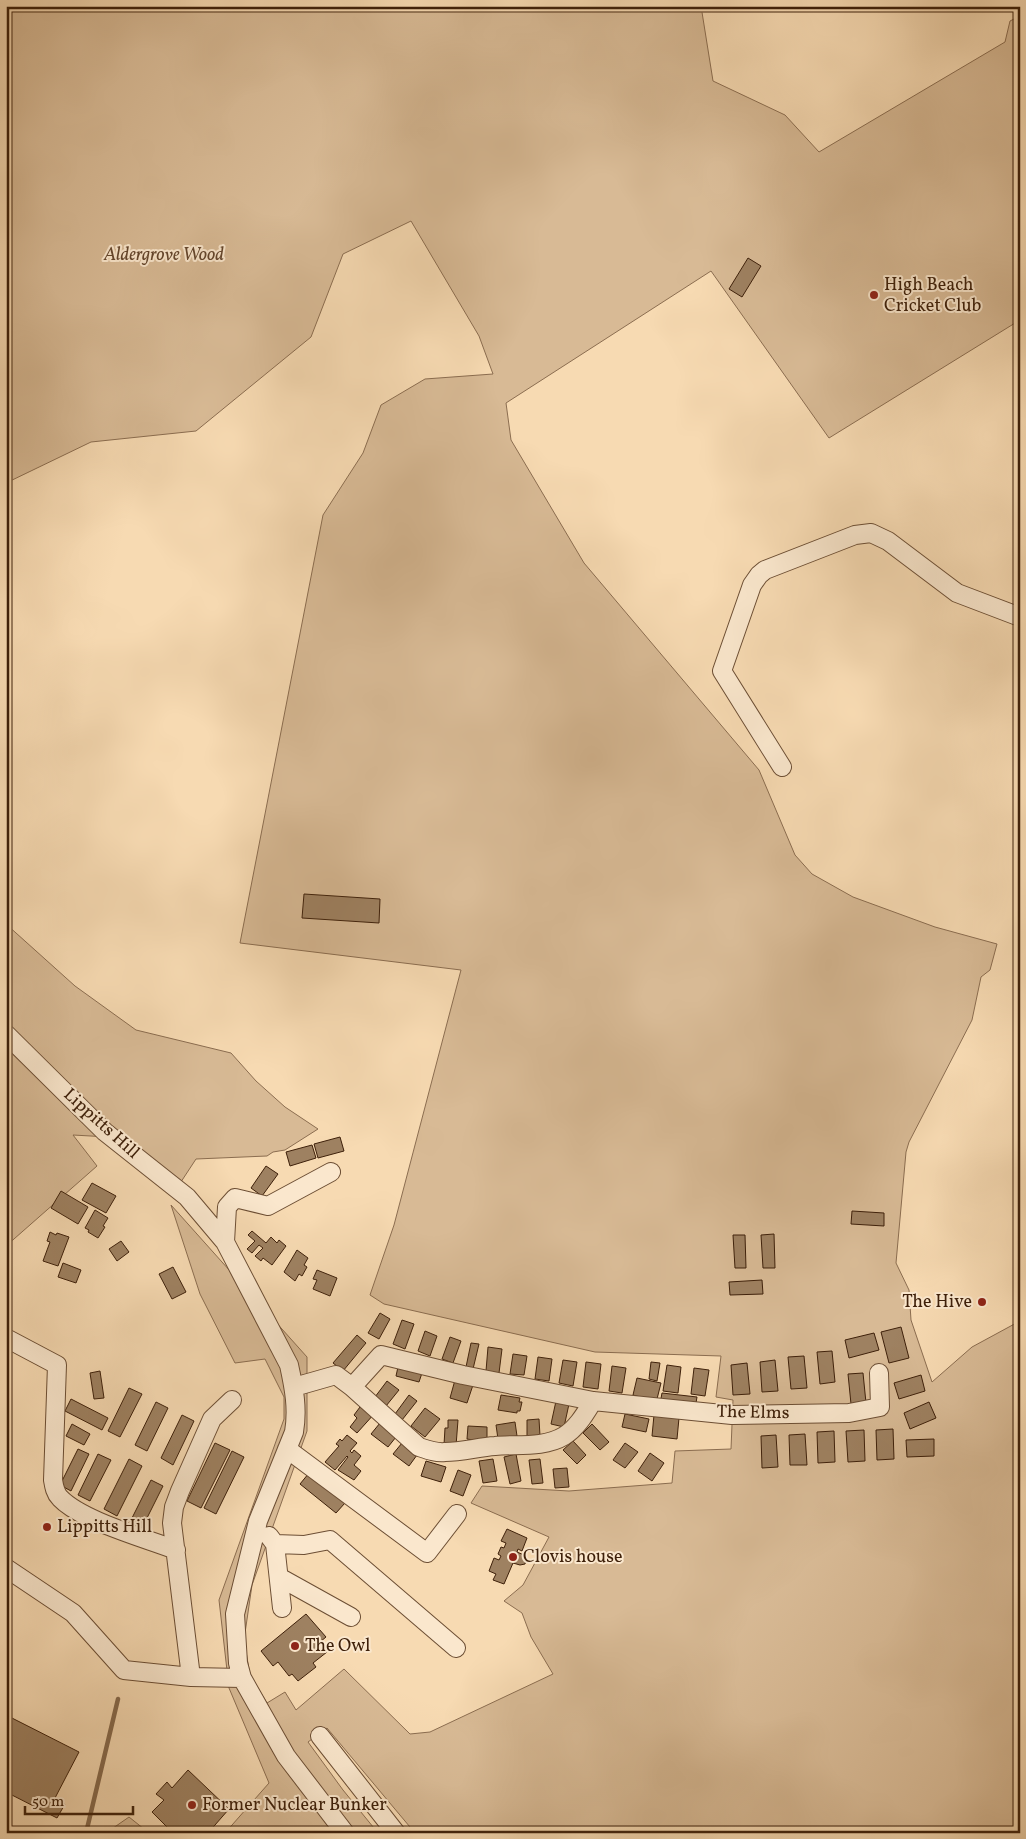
<svg xmlns="http://www.w3.org/2000/svg" width="1026" height="1839" font-family="Vollkorn,serif">
<style>
.green{fill:#d8ba95;stroke:#8b6d50}
.lines{fill:none;stroke-linecap:round;stroke-linejoin:round}
.stream{stroke:#876a4d;stroke-width:4.5}
.building{fill:#9e8161;stroke:#3e200a}
.minor-casing{stroke:#6c4e34;stroke-width:20}
.minor{stroke:#fae7cd;stroke-width:18}
.poi-dot{fill:#8f2418;stroke:#fae7cd;stroke-width:2}
.labels{text-anchor:middle;dominant-baseline:central;stroke-width:4;stroke-linejoin:round;paint-order:stroke}
.park-label{font-size:18px;font-style:italic;fill:#64462d;stroke:#fae7cd}
.poi-label{font-size:18px;fill:#3e200a;stroke:#fae7cd;text-anchor:start}
.street-label{font-size:18px;fill:#3e200a;stroke:#fae7cd}
</style>
<rect width="100%" height="100%" fill="#f7dab2"/>
<filter id="stains"><feTurbulence type="fractalNoise" baseFrequency=".004" numOctaves="4"/><feColorMatrix values="0 0 0 0 .2 0 0 0 0 .09 0 0 0 0 .02 0 0 0 .5 -.17"/></filter>
<radialGradient id="worn" r=".72"><stop offset=".6" stop-color="#630" stop-opacity="0"/><stop offset="1" stop-color="#630" stop-opacity=".3"/></radialGradient>
<path class="green" d="M6 6H701L713 81 785 115 819 152 1005 42 1010 21 1020 16V320L829 438 711 271 506 403 511 440 584 563 759 770 795 855 812 874 853 897 935 927 997 944 990 970 981 977 972 1020 909 1142 906 1152 896 1263 909 1290 911 1320 932 1382 972 1347 1020 1321V1833H415L327 1728 308 1742 343 1790 378 1833H225L269 1783 229 1688 219 1600 284 1419V1397L265 1359 235 1363 200 1294 171 1205 307 1357V1431L252 1585 244 1640 250 1675 267 1703 285 1692 296 1710 344 1669 410 1734 430 1732 553 1674 531 1637 522 1613 504 1601 523 1585 549 1537 471 1503 482 1486 569 1491 672 1483 675 1451 731 1449 733 1400 716 1397 721 1356 595 1352 384 1304 370 1295 394 1225 461 970 240 943 323 515 363 453 381 405 425 379 493 374 479 336 411 221 343 254 311 337 196 431 91 442 6 483Z
M6 924 75 986 136 1030 231 1053 256 1081 285 1107 318 1129 285 1150 273 1152 267 1156 196 1159 175 1191 126 1138 73 1135 97 1166 6 1246Z
M129 1817 149 1833H106Z"/>
<g class="lines">
<path class="stream" d="M86 1833 118 1699"/>
</g>
<path class="building" d="M748 258 761 266 742 297 729 289Z
M304 894 380 899 379 923 302 918Z
M340 1137 344 1151 318 1158 314 1144Z
M312 1145 316 1158 290 1166 286 1152Z
M266 1166 278 1174 262 1196 251 1188Z
M92 1183 116 1196 106 1213 82 1200Z
M61 1191 88 1207 78 1224 51 1208Z
M95 1210 108 1218 103 1226 105 1227 98 1238 88 1232 89 1230 85 1228Z
M852 1211 884 1213V1226L851 1224Z
M252 1231 266 1243 271 1237 277 1243 279 1240 286 1246 272 1265 263 1258 261 1261 255 1256 263 1248 259 1245 252 1253 247 1249 255 1241 248 1235Z
M50 1232 56 1235 57 1233 69 1237 58 1266 43 1261 50 1242 47 1241Z
M774 1234 775 1268H763L761 1235Z
M733 1235H745L746 1268H735Z
M121 1241 129 1252 117 1261 109 1249Z
M297 1250 308 1258 304 1265 307 1267 302 1276 299 1274 295 1281 284 1272Z
M63 1263 81 1270 76 1283 58 1277Z
M173 1267 186 1292 172 1299 159 1274Z
M317 1270 337 1278 330 1296 313 1289 317 1280 313 1279Z
M762 1280 763 1294 730 1295 729 1282Z
M380 1313 390 1319 379 1339 368 1333Z
M402 1320 414 1324 405 1349 393 1344Z
M901 1327 909 1358 889 1363 881 1332Z
M425 1331 437 1336 430 1356 418 1351Z
M874 1333 879 1350 849 1358 845 1340Z
M357 1335 366 1343 343 1371 333 1363Z
M450 1337 461 1341 453 1363 442 1359Z
M471 1343 479 1344 473 1369 466 1367Z
M488 1347 502 1349 499 1373 486 1371Z
M832 1351 835 1382 820 1384 817 1352Z
M513 1354 527 1356 524 1375 510 1374Z
M804 1356 807 1388 791 1389 788 1357Z
M538 1357 552 1359 549 1381 535 1379Z
M563 1360 577 1362 573 1386 559 1383Z
M775 1360 778 1391 762 1392 760 1362Z
M586 1362 601 1364 598 1389 583 1387Z
M651 1362 660 1363 657 1381 649 1379Z
M747 1363 750 1394 733 1395 731 1365Z
M667 1365 681 1367 678 1393 663 1391Z
M612 1366 626 1368 622 1393 609 1391Z
M398 1367 422 1373 419 1382 396 1376Z
M694 1368 709 1370 705 1396 691 1394Z
M100 1371 104 1398 94 1399 90 1373Z
M863 1373 866 1403 851 1404 848 1374Z
M921 1375 925 1391 899 1399 894 1383Z
M637 1378 661 1383 656 1403 640 1399V1397L633 1395Z
M455 1380 473 1385 467 1403 450 1398Z
M387 1381 399 1390 386 1406 375 1397Z
M129 1388 142 1394 120 1437 108 1431Z
M662 1393 697 1397 695 1409 660 1404Z
M409 1395 417 1401 402 1420 395 1414Z
M501 1395 520 1398 519 1402H522L520 1411H517V1413L498 1410Z
M71 1399 108 1418 102 1430 65 1411Z
M556 1401 569 1404 564 1427 551 1424Z
M156 1402 168 1408 147 1451 135 1445Z
M929 1402 936 1418 910 1429 904 1413Z
M363 1403 375 1413 357 1433 350 1427 357 1418 354 1415Z
M425 1408 440 1419 425 1437 411 1426Z
M625 1414 649 1419 646 1432 622 1427Z
M182 1415 194 1421 173 1465 161 1458Z
M654 1415 679 1418 677 1439 652 1436Z
M539 1419 540 1436 527 1437V1420Z
M448 1420H458L456 1446 444 1445 445 1428H448Z
M515 1422 517 1436 498 1439 496 1425Z
M380 1423 396 1437 388 1447 371 1434Z
M72 1424 90 1434 84 1445 66 1436Z
M592 1424 609 1442 600 1450 583 1433Z
M468 1426 487 1427V1444L473 1443V1440L467 1439Z
M893 1429 894 1459 877 1460 876 1430Z
M864 1430 865 1461 848 1462 846 1431Z
M834 1431 835 1462 818 1463 817 1432Z
M805 1434 807 1465H790L789 1435Z
M347 1435 357 1443 350 1451 352 1453 354 1450 361 1456 354 1465 361 1471 354 1480 338 1470 348 1457 347 1456 335 1470 325 1462 339 1446 336 1444 340 1439 342 1441Z
M776 1435 778 1467 762 1468 761 1436Z
M934 1439V1456L907 1457 906 1440Z
M573 1441 586 1455 577 1464 563 1450Z
M215 1443 230 1450 201 1508 187 1501Z
M402 1443 417 1455 409 1466 393 1454Z
M625 1443 638 1452 625 1468 613 1460Z
M78 1449 89 1454 71 1491 60 1485Z
M232 1451 244 1457 216 1514 204 1508Z
M650 1453 664 1463 652 1481 638 1471Z
M98 1454 111 1460 90 1501 78 1495Z
M516 1454 521 1481 510 1484 504 1457Z
M129 1459 142 1466 117 1516 104 1509Z
M493 1459 497 1481 483 1483 479 1461Z
M540 1459 543 1483 532 1484 529 1460Z
M426 1461 446 1467 441 1482 421 1476Z
M567 1468 569 1487 555 1488 553 1469Z
M458 1470 471 1475 463 1496 450 1491Z
M309 1473 345 1503 336 1513 300 1484Z
M151 1480 163 1486 142 1528 130 1522Z
M507 1529 527 1538 522 1551 518 1549 517 1552 524 1555 526 1560 525 1564 520 1565 513 1563 504 1584 493 1580 496 1574 489 1571 494 1558 499 1560 501 1556 498 1554 501 1547 504 1548 506 1543 501 1541Z
M306 1614 326 1637 320 1642 327 1652 313 1663 316 1667 298 1681 292 1674 289 1676 278 1662 273 1666 261 1651Z
M6 1715 79 1752 55 1798 65 1804 57 1818 6 1792Z
M188 1770 229 1809 208 1833H173L152 1812 164 1800 156 1794 167 1782 172 1788Z"/>
<g class="lines">
<g class="minor-casing">
<path id="minor" d="M782 767 722 671 752 585 759 575 765 570 855 535 871 533 888 541 957 593 1020 617
M6 1034 105 1132 187 1197 225 1242 289 1365C294 1388 298 1409 294 1432L258 1521 235 1614 238 1663 242 1678 286 1756 345 1833
M225 1242 227 1207 235 1198 268 1206 331 1172
M6 1338 57 1365 53 1480C54 1486 55 1493 60 1498 82 1521 145 1538 176 1550
M294 1387 336 1375 352 1387 381 1355 463 1375 593 1401 732 1415 849 1413 880 1407 879 1373
M352 1387 419 1447C428 1450 436 1453 445 1452 462 1452 479 1447 495 1446 517 1444 544 1448 564 1436 577 1428 585 1414 593 1401
M287 1449 427 1553 457 1514
M269 1536 275 1544 282 1608
M275 1544 304 1545 330 1540 456 1648
M6 1568 73 1613 124 1670 191 1677 172 1523 174 1507 180 1491 212 1419 232 1400
M279 1577 351 1617
M191 1677 242 1678
M320 1736 396 1833"/>
</g>
<use href="#minor" class="minor"/>
</g>
<g class="poi-dot">
<circle cx="874" cy="295" r="5"/>
<circle cx="982" cy="1302" r="5"/>
<circle cx="47" cy="1527" r="5"/>
<circle cx="513" cy="1557" r="5"/>
<circle cx="295" cy="1646" r="5"/>
<circle cx="192" cy="1805" r="5"/>
</g>
<g class="labels">
<g class="park-label">
<text x="164" y="255">Aldergrove Wood</text>
</g>
<g class="poi-label">
<text x="884" y="285">High Beach<tspan x="884" dy="21">Cricket Club</tspan></text>
<text x="972" y="1302" text-anchor="end">The Hive</text>
<text x="57" y="1527">Lippitts Hill</text>
<text x="523" y="1557">Clovis house</text>
<text x="305" y="1646">The Owl</text>
<text x="202" y="1805">Former Nuclear Bunker</text>
</g>
<g class="street-label">
<text transform="translate(101 1124) rotate(42)">Lippitts Hill</text>
<text transform="translate(753 1413) rotate(1)">The Elms</text>
</g>
</g>
<rect width="1026" height="1839" fill="none" stroke="#f7dab2" stroke-width="25"/>
<rect x="8" y="8" width="1011" height="1824" fill="none" stroke="#3e200a" stroke-width="2.5"/>
<rect x="12" y="12" width="1001" height="1814" fill="none" stroke="#3e200a"/>
<path d="M25 1806v8h108v-8" fill="none" stroke="#3e200a" stroke-width="2.5"/>
<text x="32" y="1806" font-size="15" fill="#3e200a" stroke="#fae7cd" stroke-width="4" paint-order="stroke">50 m</text>
<rect width="100%" height="100%" filter="url(#stains)"/>
<rect width="100%" height="100%" fill="url(#worn)"/>
</svg>
